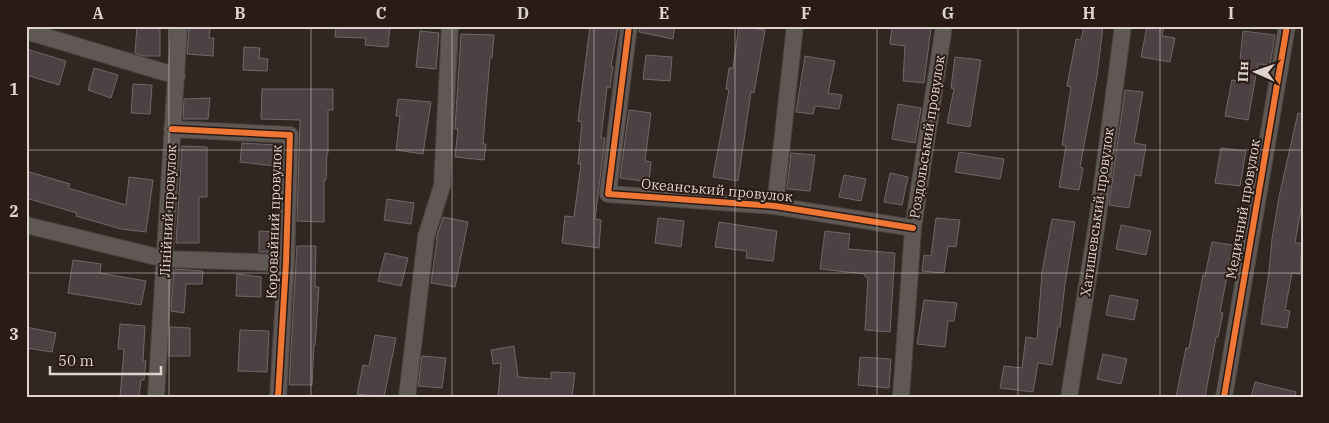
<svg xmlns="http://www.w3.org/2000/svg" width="1329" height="423" font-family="'IBM Plex Serif',serif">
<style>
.building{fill:#4d4143;stroke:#6f6766}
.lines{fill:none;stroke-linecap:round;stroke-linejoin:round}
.street-casing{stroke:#4b4340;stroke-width:18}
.street{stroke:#5f5854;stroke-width:16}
.cycleway-casing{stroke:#2a1b15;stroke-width:9}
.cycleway{stroke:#f07635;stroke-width:6}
.grid{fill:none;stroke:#ded3cf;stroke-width:1;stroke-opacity:0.55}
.labels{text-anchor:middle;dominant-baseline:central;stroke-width:4;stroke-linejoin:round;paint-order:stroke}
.street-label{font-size:14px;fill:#ded3cf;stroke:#2a1b15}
.neatline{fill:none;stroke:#ded3cf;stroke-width:2}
.grid-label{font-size:16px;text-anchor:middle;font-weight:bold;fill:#ded3cf}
</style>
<rect width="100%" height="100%" fill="#302723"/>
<path class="building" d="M137 26H160V56H144L135 53Z
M189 26H210L209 38H214L213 56 187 54Z
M336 26H390L388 47 365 45 366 38 335 37Z
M590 26 618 28 611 66H613L610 88 607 87 601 138H605L595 219 601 220 599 248 562 243 565 216 574 217 581 164H578L582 122 578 121Z
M640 26H675L673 39 639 32Z
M739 26 765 30 754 93 751 92 738 181 713 177 729 90 726 89 729 68H733Z
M892 26 931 28 924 83 903 81 905 46 890 44Z
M1084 26H1103L1097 76 1080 167 1083 168 1079 190 1059 187 1066 146 1062 145 1071 87 1067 86 1076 39 1081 40Z
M1147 26H1164L1162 36 1175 38 1170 62 1141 57Z
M420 31 439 33 436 69 416 67Z
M1243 31 1275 35 1270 65 1258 64 1248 120 1225 116 1232 80 1238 81Z
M461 34 494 35 492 58H490L483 144H486L484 160 455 157 458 129H455Z
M244 47 260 48 259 58 268 59 267 71 243 70Z
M26 49 66 61 59 85 26 75Z
M646 55 672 57 670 81 643 79Z
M805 56 835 61 828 93 842 95 839 109 815 106 813 114 796 112Z
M955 57 981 60 970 127 947 123 954 89 951 88Z
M94 68 118 75 111 98 88 90Z
M133 84 152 85 150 114 131 113Z
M262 89H333V110H328V153H327L326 180H324V222L297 221 300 120 261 119Z
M1125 90 1143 92 1134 143 1146 145 1141 176 1135 175 1129 208 1109 205Z
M210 98 208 119H183L184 99Z
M398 99 431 102 423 154 396 150 400 116H396Z
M898 104 921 108 915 143 892 139Z
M629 110 651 113 645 161 651 162 649 182 620 178Z
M1298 113 1303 114V197L1295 243H1302L1300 274 1292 273 1285 310 1290 311 1287 328 1261 324 1269 271 1272 239 1279 197Z
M242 143 276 145 274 166 240 162Z
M182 146 207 147V197H199V243H176Z
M1221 148 1246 151 1240 186 1215 183Z
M959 152 1004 159 1000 179 955 172Z
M791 153 815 155 810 191 787 189Z
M26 171 70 184 68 188 126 205 129 177 153 180 146 232 121 229 76 216 77 213 26 198Z
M890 173 908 177 902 205 884 202Z
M844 175 866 179 861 201 839 197Z
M387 199 414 203 411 224 384 220Z
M443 217 468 222 455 287 431 283 437 240 436 239Z
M658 218 684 221 681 247 655 243Z
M936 218 960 220 956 247 948 246 944 273 922 271 924 255 931 256Z
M1052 219 1075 222 1065 284 1060 327H1058L1052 365 1038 363 1033 392 1000 388 1004 366 1022 368 1026 337 1037 339 1042 272Z
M719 222 777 231 773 261 746 258 747 251 715 247Z
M1121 225 1151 231 1146 255 1116 249Z
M259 231 276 232V252H259Z
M825 231 850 234 848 249 895 253 890 332 865 330 868 277H865V274L820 269Z
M1212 242 1233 245 1220 312 1223 313 1218 337H1216L1205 397H1176L1186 348H1189L1203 275 1205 276Z
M297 246H316L315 287H319L315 345H314L312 385H289Z
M385 253 408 258 401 286 378 281Z
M73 260 101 264 100 273 146 281 141 305 68 293Z
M174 269 203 271 202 284H186L184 313 171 311Z
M237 274 261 277V297L236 296Z
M1110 295 1138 300 1134 320 1106 315Z
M924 300 957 303 954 321H948L945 347 917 344Z
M120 324 145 326 143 361H146L144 380H141L139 397H120L124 349H118Z
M26 327 56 333 52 352 26 348Z
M170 327 190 328V356H169Z
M240 330 269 331 267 372 238 371Z
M375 335 396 338 384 397 357 394 363 365 369 366Z
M514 346 518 377 551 379V372L575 373 572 397 498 396 501 363 493 364 491 350Z
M1103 354 1127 359 1121 384 1097 379Z
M422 356 446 358 442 388 418 386Z
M860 357 891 359 889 388 858 385Z
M1255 382 1296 392 1295 397H1251Z"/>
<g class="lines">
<g class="street-casing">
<path id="street" d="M629 26 608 194 775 206 913 228
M26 31 177 76
M172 129 290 135 286 263 278 397
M775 206 795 26
M26 225 165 259 286 263
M156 397 179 26
M407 397 426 237 442 186 450 26
M901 397 913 228 944 26
M1069 397 1097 223 1123 26
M1224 397 1287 26"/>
</g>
<use href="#street" class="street"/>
<g class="cycleway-casing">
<path id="cycleway" d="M629 26 608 194 775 206 913 228
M172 129 290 135 286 263 278 397
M1224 397 1287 26"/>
</g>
<use href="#cycleway" class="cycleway"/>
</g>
<path class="grid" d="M169 26V397M311 26V397M452 26V397M594 26V397M735 26V397M877 26V397M1018 26V397M1160 26V397M26 150H1303M26 273H1303"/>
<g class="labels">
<g class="street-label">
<text transform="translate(927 137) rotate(-81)">Роздольський провулок</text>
<text transform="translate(717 190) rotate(5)">Океанський провулок</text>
<text transform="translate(1243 209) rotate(-80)">Медичний провулок</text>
<text transform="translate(168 211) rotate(-87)">Лінійний провулок</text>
<text transform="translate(1097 212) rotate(-82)">Хатишевський провулок</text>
<text transform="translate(274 222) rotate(-88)">Коровайний провулок</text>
</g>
</g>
<rect width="1329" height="423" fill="none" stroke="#2a1b15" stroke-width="55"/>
<g transform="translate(1256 72) rotate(272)" stroke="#2a1b15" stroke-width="4" paint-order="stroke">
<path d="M0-4L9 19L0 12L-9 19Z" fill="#ded3cf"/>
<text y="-8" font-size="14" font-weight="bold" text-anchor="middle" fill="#ded3cf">Пн</text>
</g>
<path d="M50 366v8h111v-8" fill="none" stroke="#ded3cf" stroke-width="2.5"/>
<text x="58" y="366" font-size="15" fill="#ded3cf" stroke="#2a1b15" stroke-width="4" paint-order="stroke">50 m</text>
<rect x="28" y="28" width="1274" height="368" class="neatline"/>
<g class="grid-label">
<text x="98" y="19">A</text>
<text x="240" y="19">B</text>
<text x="381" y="19">C</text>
<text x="523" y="19">D</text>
<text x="664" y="19">E</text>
<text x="806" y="19">F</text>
<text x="948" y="19">G</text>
<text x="1089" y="19">H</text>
<text x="1231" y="19">I</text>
<text x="14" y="95">1</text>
<text x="14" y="217">2</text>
<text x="14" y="340">3</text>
</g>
</svg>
